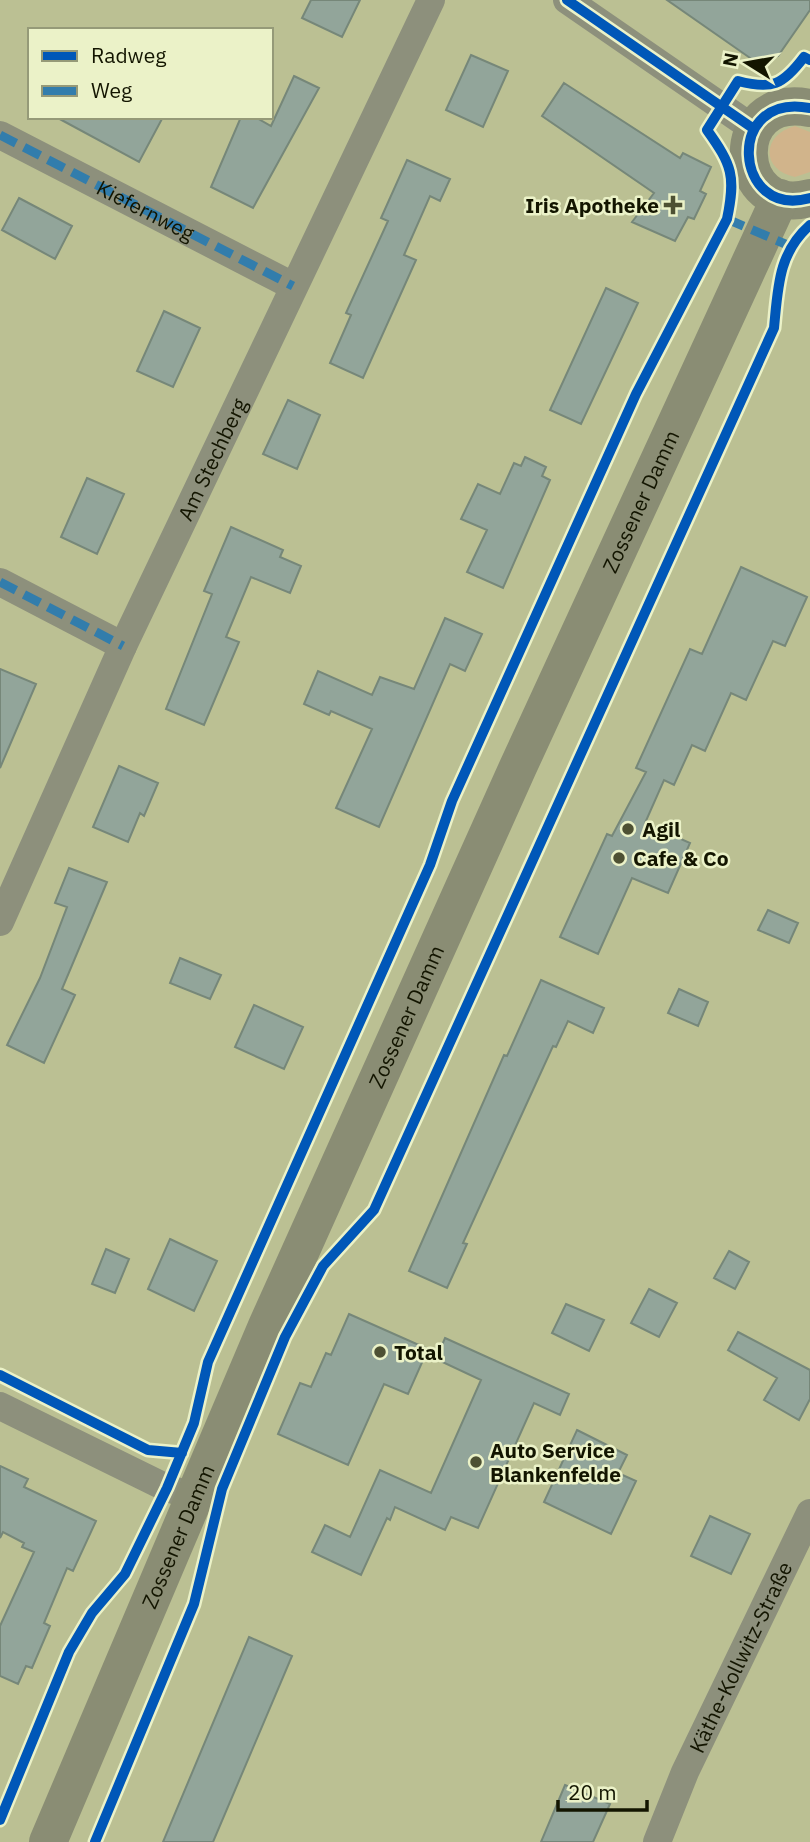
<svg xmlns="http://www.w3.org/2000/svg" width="810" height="1842" font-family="'IBM Plex Sans',sans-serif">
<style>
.green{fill:#d1b48b}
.building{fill:#92a59a;stroke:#768779;stroke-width:2}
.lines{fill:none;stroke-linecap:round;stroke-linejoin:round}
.street{stroke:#8d907c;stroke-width:28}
.secondary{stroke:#8a8d74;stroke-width:38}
.quiet{stroke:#327dac;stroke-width:9;stroke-dasharray:18 9;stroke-linecap:butt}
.cycleway-casing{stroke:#ebf2c8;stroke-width:15}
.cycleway{stroke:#0057b8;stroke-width:10}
.poi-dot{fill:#4e5133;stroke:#ebf2c8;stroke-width:2.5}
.labels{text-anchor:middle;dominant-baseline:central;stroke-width:5;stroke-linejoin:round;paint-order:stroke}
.poi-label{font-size:21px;font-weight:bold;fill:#131500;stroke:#ebf2c8;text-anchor:start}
.street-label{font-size:21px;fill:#131500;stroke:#ebf2c8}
</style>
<rect width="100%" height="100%" fill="#bbc093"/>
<path class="green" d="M795 126 810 132V172L795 177C761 170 761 135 795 126Z"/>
<path class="building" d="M311 0H360L342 37 302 18Z
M667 0H810V10L778 56 753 60Z
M471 55 508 71 483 127 446 110Z
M294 76 319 88 253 208 211 187 241 117H255L271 126Z
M564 83 680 158 683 153 711 167 700 191 706 194 694 219 688 217 675 241 632 222 654 193 542 116Z
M56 117H163L139 162Z
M407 160 450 179 440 201 430 196 404 255 416 260 363 378 330 363 351 315 346 313 388 221 381 218Z
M19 198 72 226 55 259 2 230Z
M606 288 638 303 581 424 550 410Z
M164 311 200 328 173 387 137 371Z
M288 400 320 415 297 469 263 454Z
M525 457 546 467 542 476 550 480 503 588 467 572 487 530 461 519 478 484 500 494 514 463 521 466Z
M87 478 124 494 97 554 61 537Z
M231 527 283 550 280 557 301 566 290 593 251 577 226 637 239 642 204 725 166 709 212 594 204 591Z
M741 567 807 597 785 646 773 641 746 700 731 693 705 751 692 745 674 785 664 780 645 823 690 843 668 893 632 878 598 954 560 937 607 834 612 836 646 772 636 768 690 649 702 654Z
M445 618 482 634 465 671 450 664 379 827 336 808 372 729 331 711 329 715 304 704 318 671 372 695 380 677 414 689Z
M0 669 36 684 0 768Z
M119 766 158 783 144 816 140 813 128 842 93 827Z
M69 868 107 882 62 989 75 995 44 1063 7 1045 40 978 67 907 55 903Z
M768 910 798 923 789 943 758 930Z
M180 958 221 975 210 999 170 983Z
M541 980 604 1008 593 1033 568 1021 556 1047 553 1046 463 1243 467 1244 447 1288 409 1271 504 1055 507 1056Z
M679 989 708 1002 698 1026 668 1013Z
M254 1005 303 1027 284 1069 235 1047Z
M170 1239 217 1261 194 1311 148 1289Z
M106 1249 129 1259 115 1293 92 1284Z
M729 1251 749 1262 735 1289 714 1278Z
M649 1289 677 1303 659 1337 631 1323Z
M566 1304 604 1320 589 1351 552 1333Z
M349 1314 428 1349 408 1394 384 1384 348 1465 278 1434 300 1383 311 1387 326 1353 331 1355Z
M738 1332 810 1370V1399L799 1420 764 1400 777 1378 728 1350Z
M445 1338 569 1394 560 1415 534 1403 478 1528 451 1517 445 1530 395 1507 390 1520 387 1518 361 1575 312 1552 325 1525 350 1537 380 1470 431 1493 481 1380 436 1359Z
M577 1430 627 1455 618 1473 636 1481 611 1534 544 1502Z
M0 1466 28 1479 24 1487 96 1521 73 1571 67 1568 44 1623 50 1626 32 1668 26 1666 18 1684 0 1676V1626L34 1552 22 1547 24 1543 3 1532 0 1538Z
M710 1516 750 1534 731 1574 691 1556Z
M249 1637 292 1656 213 1842H163Z
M565 1785 610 1804 593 1842H541Z"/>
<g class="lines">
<g class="street">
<path d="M567 0 754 129"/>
<path id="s1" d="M0 135 293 286"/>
<path d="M0 582 123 646"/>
<path id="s2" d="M0 922 123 646 431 0"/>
<path d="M0 1406 167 1488 195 1497"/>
<path id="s3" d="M657 1842 685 1772 810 1513"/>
</g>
<g class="secondary">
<path d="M810 108C724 91 733 220 810 198"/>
<path id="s4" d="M48 1842 267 1326 518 767 780 198"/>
</g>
<path class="quiet" d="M0 135 293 286
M727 219 790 246
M0 582 123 646"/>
<g class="cycleway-casing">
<path id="cycleway" d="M567 0 754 129
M810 108C724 91 733 220 810 198
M0 1375 148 1450 182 1453
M0 1820 69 1652 92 1613 125 1574 167 1488 194 1423 208 1362 430 865 452 801 636 394 727 219C736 176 732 165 707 130L738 81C772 90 783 85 804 57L810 60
M95 1842 194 1604 222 1489 285 1337 323 1266 374 1210 774 328C778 288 778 253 810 225"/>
</g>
<use href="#cycleway" class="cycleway"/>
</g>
<g class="poi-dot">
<path d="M669.5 194.5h7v7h7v7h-7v7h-7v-7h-7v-7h7z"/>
<circle cx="628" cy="829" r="7"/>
<circle cx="619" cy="858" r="7"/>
<circle cx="380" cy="1352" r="7"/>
<circle cx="476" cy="1462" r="7"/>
</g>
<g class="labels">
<g class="poi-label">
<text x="659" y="205" text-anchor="end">Iris Apotheke</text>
<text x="642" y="829">Agil</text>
<text x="633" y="858">Cafe &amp; Co</text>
<text x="394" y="1352">Total</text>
<text x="490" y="1450">Auto Service<tspan x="490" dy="24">Blankenfelde</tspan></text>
</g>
<g class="street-label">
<text stroke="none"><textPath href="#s1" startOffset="164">Kiefernweg</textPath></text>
<text stroke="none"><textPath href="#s2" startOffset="509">Am Stechberg</textPath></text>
<text stroke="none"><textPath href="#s4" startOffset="1466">Zossener Damm</textPath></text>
<text stroke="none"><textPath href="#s4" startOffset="900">Zossener Damm</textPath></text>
<text stroke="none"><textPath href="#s4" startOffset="332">Zossener Damm</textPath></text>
<text stroke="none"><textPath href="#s3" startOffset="203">Käthe-Kollwitz-Straße</textPath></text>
</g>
</g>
<rect x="28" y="28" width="245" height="91" fill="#ebf2c8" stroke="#959a78" stroke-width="2"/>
<rect x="42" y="51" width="35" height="10" fill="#0057b8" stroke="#959a78" stroke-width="2"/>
<text x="91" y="63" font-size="21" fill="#131500">Radweg</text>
<rect x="42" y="86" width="35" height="10" fill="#327dac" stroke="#959a78" stroke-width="2"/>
<text x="91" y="98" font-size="21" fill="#131500">Weg</text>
<g transform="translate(747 63) rotate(281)" stroke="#ebf2c8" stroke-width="5" paint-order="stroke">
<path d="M0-5L12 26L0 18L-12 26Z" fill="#131500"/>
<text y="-10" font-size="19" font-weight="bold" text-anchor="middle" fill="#131500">N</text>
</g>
<path d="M558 1800v10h89v-10" fill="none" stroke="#131500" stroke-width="3.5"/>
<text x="568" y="1800" font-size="21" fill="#131500" stroke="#ebf2c8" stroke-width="5" paint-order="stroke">20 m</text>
</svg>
